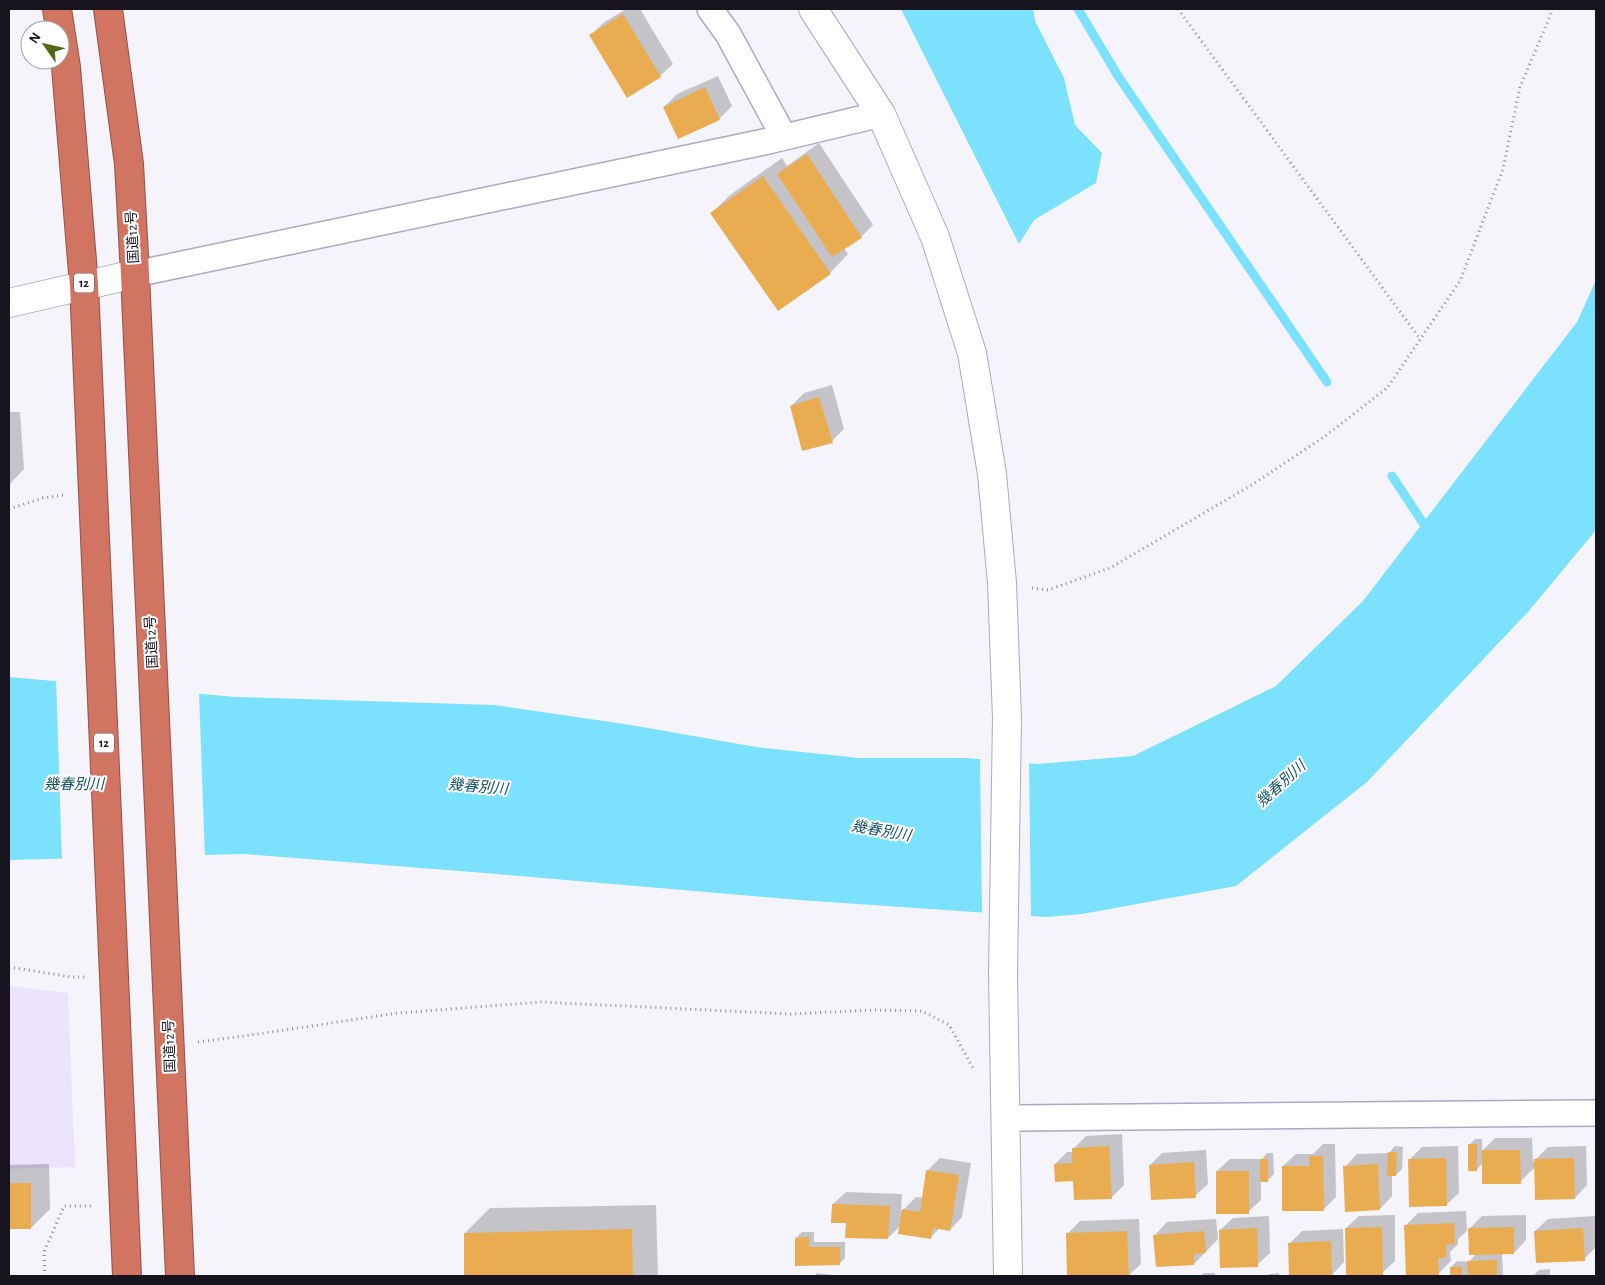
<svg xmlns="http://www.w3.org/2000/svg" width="1605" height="1285" font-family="'Alegreya Sans','Noto Sans JP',sans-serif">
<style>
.built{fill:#ebe4fc}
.water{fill:#7be1fd}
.pier{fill:#f6f4fb}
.shadow{fill:#0003}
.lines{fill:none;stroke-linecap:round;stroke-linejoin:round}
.stream{stroke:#7be1fd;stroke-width:9}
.building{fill:#e9ac51}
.street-casing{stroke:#afa6c5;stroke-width:28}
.secondary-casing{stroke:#afa6c5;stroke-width:30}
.highway-casing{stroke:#90524b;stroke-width:30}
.path{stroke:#8d8a94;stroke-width:3;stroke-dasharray:1 4;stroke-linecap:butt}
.street{stroke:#fff;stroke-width:25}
.secondary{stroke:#fff;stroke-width:28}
.highway{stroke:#d17462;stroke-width:28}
.labels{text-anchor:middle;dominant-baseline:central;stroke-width:4;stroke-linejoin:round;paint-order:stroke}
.shield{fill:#fff;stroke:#5d5a62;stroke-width:1}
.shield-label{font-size:12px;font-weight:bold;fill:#17131f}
.street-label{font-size:14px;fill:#17131f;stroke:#fff}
.water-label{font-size:15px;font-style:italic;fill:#15515f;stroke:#fff}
</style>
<rect width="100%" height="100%" fill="#f6f4fb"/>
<path class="built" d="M9 986 68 993 75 1167 9 1169Z"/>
<path class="water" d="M901 9H1033L1035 21 1064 78 1075 125 1102 153 1096 183 1034 220 1019 244Z
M1596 280V530L1528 612 1367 782 1236 886 1082 914 1046 917 799 900 485 873 243 854 9 860V677L236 697 494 705 631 725 756 747 859 758H966L1038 764 1133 756 1276 686 1363 601 1577 322Z"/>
<path class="pier" d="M56 679 199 692 205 858 62 862Z
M980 757 1029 761 1031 918 982 915Z"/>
<path class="shadow" d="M626 9H640L673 64 660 76 591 35 603 23Z
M718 76 732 106 719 119 664 107 677 94Z
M819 143 873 225 861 237 844 248 848 254 830 273 712 213 730 195 782 158 787 166Z
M832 385 844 429 832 441 791 406 804 393Z
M9 412H20L24 469 9 485Z
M1122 1134 1124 1185 1111 1198 1074 1180 1055 1164 1067 1152H1073V1149L1086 1136Z
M1495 1138H1532L1533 1162 1548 1147 1586 1146 1587 1185 1575 1198 1535 1167 1520 1182 1483 1163 1476 1170 1469 1145 1475 1139H1482V1151Z
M1323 1144H1335L1336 1197 1323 1210 1283 1166 1296 1154H1313Z
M1395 1146 1403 1147 1402 1169 1396 1175H1392V1196L1380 1209 1345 1167 1357 1154 1389 1153Z
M1458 1146 1459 1193 1446 1205 1409 1160 1422 1147Z
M1206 1150 1208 1184 1195 1196 1150 1165 1162 1153Z
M1267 1153H1273L1274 1174 1268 1180 1261 1181V1200L1248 1212 1217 1171 1230 1159H1262Z
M940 1158 971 1163 962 1217 950 1230 940 1228 931 1237 901 1225 888 1238 847 1222 833 1204 846 1192 902 1194 901 1212 916 1197 923 1198 927 1171Z
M49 1164 50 1209 31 1228H9V1165Z
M656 1205 658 1276H466L465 1233 490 1208Z
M1466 1211 1467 1231 1458 1239V1244L1450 1252 1451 1261 1438 1274 1405 1226 1418 1213Z
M1395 1215V1261L1382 1273 1346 1228 1359 1216Z
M1526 1215V1240L1514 1253H1502L1503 1276H1451V1267L1457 1261 1469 1262 1476 1254 1469 1229 1482 1216Z
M1269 1216 1270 1253 1257 1265 1220 1230 1233 1218Z
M1595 1216 1596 1247 1584 1259 1535 1231 1548 1219Z
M1139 1219 1141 1264 1128 1276H1069L1067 1234 1080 1221Z
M1216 1219 1218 1239 1194 1264 1155 1235 1167 1222Z
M1343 1229 1344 1262 1331 1276H1291L1289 1244 1302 1231Z
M802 1232H814V1242H845V1258L839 1264 797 1265 796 1238Z
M1550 1269V1276H1533L1539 1270Z
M817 1273 833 1275V1276H814Z
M1204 1273H1215V1276H1200Z
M1279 1273V1276H1267L1269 1274Z"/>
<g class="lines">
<path class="stream" d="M1078 9 1118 76 1327 382
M1392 476 1429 532"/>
</g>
<path class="building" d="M623 14 661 77 627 98 589 35Z
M705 87 720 120 678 139 663 107Z
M807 154 862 238 832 257 777 174Z
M763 176 831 274 778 311 710 213Z
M819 397 833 443 802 451 790 406Z
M1468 1144H1477V1171H1468Z
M1109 1146 1112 1199 1074 1200 1073 1181 1055 1182 1054 1164 1072 1163V1148Z
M1482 1150H1520L1521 1184H1482Z
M1388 1152H1397L1396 1176H1387Z
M1309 1156H1323L1324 1211H1282V1166H1310Z
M1446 1158 1447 1206 1409 1207 1408 1159Z
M1574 1158 1575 1199 1535 1200 1534 1159Z
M1260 1159H1268V1182H1260Z
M1194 1162 1196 1198 1151 1200 1149 1165Z
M1378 1164 1380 1210 1345 1212 1343 1166Z
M926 1170 959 1175 950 1231 933 1228 931 1239 898 1234 902 1209 920 1212Z
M1216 1171H1249V1214H1216Z
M9 1183H31V1229H9Z
M832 1204 890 1206 888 1239 845 1238 846 1223H831Z
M1454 1223 1455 1244 1446 1245V1258H1438L1439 1275 1406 1276 1404 1225Z
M1382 1227 1383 1275H1346L1345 1228Z
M1514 1227V1254L1469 1255 1468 1228Z
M1257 1228 1258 1267 1220 1268 1219 1230Z
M1583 1228 1585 1261 1536 1263 1534 1231Z
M632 1229 633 1276H464V1233Z
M1127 1231 1129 1276H1067L1066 1233Z
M1204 1231 1206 1253 1194 1254V1265L1156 1267 1153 1235Z
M809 1237V1247H840V1265L795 1266V1238Z
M1331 1241 1332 1276H1289L1288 1243Z
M1497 1260V1276H1468L1467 1261Z
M1450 1267H1462V1276H1450Z"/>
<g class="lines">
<g class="street-casing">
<path id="street" d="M710 9 728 34 784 137
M135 274 764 142 881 114
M1005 1118 1596 1113"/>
</g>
<g class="secondary-casing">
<path id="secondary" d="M813 9 881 114 935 237 972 353 992 474 1002 583 1007 718 1003 973 1008 1276
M9 303 135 274"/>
</g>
<g class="highway-casing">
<path id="highway" d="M57 9 66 67 84 285 127 1276
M108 9 129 164 135 274 180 1276"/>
</g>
<path class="path" d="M1178 9 1420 339
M9 509 43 498 63 495
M1032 588 1048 590 1110 568 1250 486 1324 437 1387 388 1460 281 1503 169 1520 87 1553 9
M9 967 72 977H86
M198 1042 258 1034 398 1013 541 1002 790 1014 874 1010 922 1011 949 1025 974 1070
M45 1276 44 1252 64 1206H94"/>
<use href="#street" class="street"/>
<use href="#secondary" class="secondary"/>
<use href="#highway" class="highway"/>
</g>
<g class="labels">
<g class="shield">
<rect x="74" y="273.5" width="20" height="19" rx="4"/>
<rect x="94" y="733.5" width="20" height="19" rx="4"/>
</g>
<g class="shield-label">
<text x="84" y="283">12</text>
<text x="104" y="743">12</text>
</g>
<g class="street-label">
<text transform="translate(133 237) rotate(-93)">国道12号</text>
<text transform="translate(152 642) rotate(-93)">国道12号</text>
<text transform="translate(170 1046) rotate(-92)">国道12号</text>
</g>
<g class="water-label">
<text x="74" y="784">幾春別川</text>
<text transform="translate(1281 784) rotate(-42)">幾春別川</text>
<text transform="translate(478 787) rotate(5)">幾春別川</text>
<text transform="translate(881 831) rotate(10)">幾春別川</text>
</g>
</g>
<rect width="1605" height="1285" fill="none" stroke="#17131f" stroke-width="20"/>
<g transform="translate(45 45) rotate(304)"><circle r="24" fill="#ffffff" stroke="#a2a1a5"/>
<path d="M0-4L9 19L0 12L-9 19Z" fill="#516715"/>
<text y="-8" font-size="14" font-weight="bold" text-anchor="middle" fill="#17131f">N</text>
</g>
</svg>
